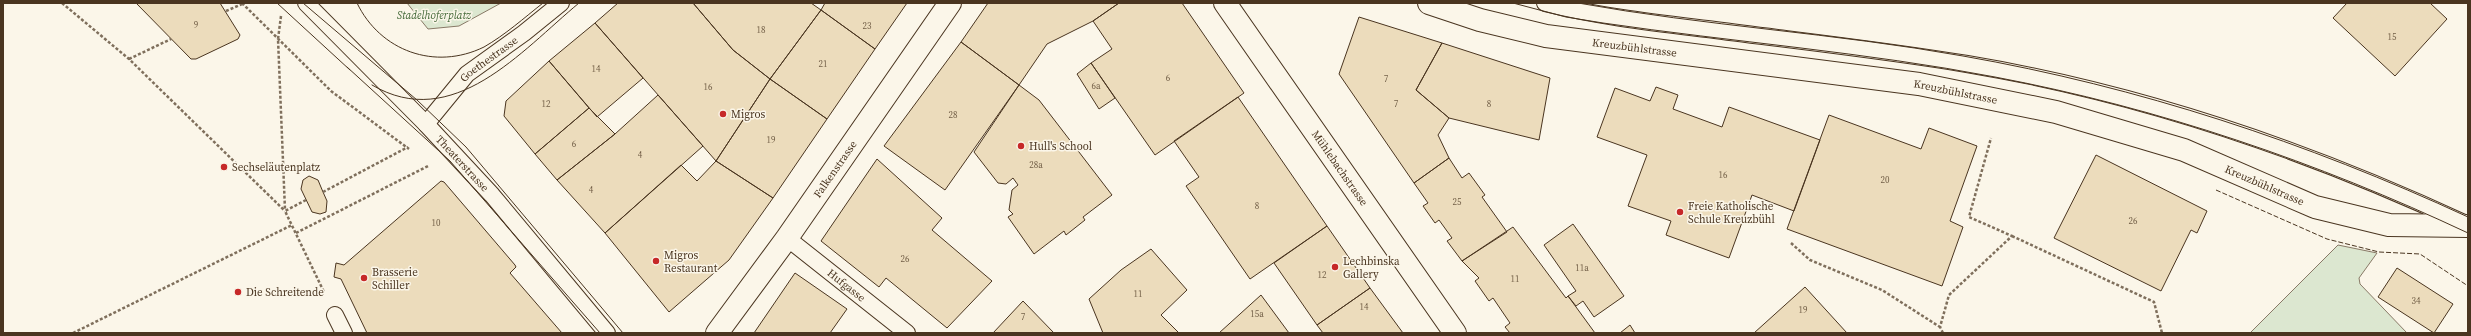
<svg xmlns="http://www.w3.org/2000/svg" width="2471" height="336" font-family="'Source Serif 4',serif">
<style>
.green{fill:#dce7d0;stroke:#887966}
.building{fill:#ecdcbc;stroke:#4a3520}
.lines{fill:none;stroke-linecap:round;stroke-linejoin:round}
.service-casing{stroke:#4a3520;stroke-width:18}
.minor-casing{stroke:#4a3520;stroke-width:24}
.secondary-casing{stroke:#4a3520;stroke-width:24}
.path{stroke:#7f6f5c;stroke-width:2.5;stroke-dasharray:3 2;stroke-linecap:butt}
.service{stroke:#fbf6e9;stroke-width:16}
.minor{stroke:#fbf6e9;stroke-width:22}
.secondary{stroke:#fbf6e9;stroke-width:22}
.tram{stroke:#4a3520;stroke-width:1}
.fence{stroke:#4a3520;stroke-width:1;stroke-dasharray:5 2;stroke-linecap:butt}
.poi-dot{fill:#c62828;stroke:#fbf6e9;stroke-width:1.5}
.labels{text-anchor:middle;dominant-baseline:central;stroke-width:3;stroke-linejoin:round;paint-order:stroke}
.number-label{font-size:9px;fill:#725f47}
.park-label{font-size:11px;font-style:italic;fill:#436837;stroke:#fbf6e9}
.street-label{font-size:11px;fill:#4a3520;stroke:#fbf6e9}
.poi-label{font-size:11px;fill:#4a3520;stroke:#fbf6e9;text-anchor:start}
</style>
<rect width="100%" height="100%" fill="#fbf6e9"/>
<path class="green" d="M407 3H501L459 26 428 29Z
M2338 245 2377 253 2359 278 2360 284 2407 333H2250Z"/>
<path class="building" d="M136 3H220L240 35 238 39 196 59H191Z
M618 3H693L733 50 770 79 716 161 595 23Z
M693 3H811L821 10 770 79 733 50Z
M825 3H907L875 49 821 10Z
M988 3H1119L1093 21 1047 44 1019 85 961 42Z
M1119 3H1182L1244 93 1155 155 1091 63 1112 49 1093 21Z
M2347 3H2430L2447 19 2395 76 2333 18Z
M821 10 875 49 827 119 770 79Z
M1359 17 1442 43 1416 90 1449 118 1438 135 1449 158 1414 183 1339 74Z
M595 23 643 78 597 117 549 61Z
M961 42 1019 85 945 190 884 146Z
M1442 43 1550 78 1539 140 1449 118 1416 90Z
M549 61 589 108 535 154 504 116 506 101Z
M1091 63 1115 98 1099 109 1077 74Z
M770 79 827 119 773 198 716 161Z
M1019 85 1039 100 1112 195 1083 217 1085 220 1066 235 1064 231 1034 254 1008 217 1013 214 1009 210 1012 190 1018 185 1013 178 1006 184 998 183 974 152Z
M1656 87 1678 95 1673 109 1722 127 1729 107 1820 140 1794 211 1752 195 1729 258 1666 235 1671 221 1628 206 1647 155 1597 137 1615 88 1650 101Z
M658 95 703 146 605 233 557 180 615 134Z
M1238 97 1327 226 1250 279 1186 186 1199 177 1174 141Z
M589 108 615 134 557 180 535 154Z
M1829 115 1921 149 1929 128 1977 146 1950 221 1963 227 1942 286 1787 229Z
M2096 155 2207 211 2197 233 2191 230 2161 291 2054 238Z
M1449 158 1462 178 1469 173 1485 195 1482 197 1507 232 1462 261 1447 241 1452 238 1439 220 1435 223 1423 206 1428 203 1414 183Z
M877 159 942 218 932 230 992 281 947 328 886 278 879 287 821 241Z
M716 161 773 198 729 260 669 312 605 233 681 165 697 181Z
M309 176 318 180 323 192 327 201 326 212 320 214 312 212 301 189 303 180Z
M441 181 444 182 515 265 516 267 510 273 562 333H367L341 279 334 277 336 263 344 265Z
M1573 224 1624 296 1594 317 1583 301 1576 306 1568 296 1576 291 1544 245Z
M1327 226 1370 288 1317 325 1274 263Z
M1513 227 1566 298 1568 296 1595 333H1510L1505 327 1510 323 1493 298 1489 301 1475 281 1479 278 1462 261Z
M1151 249 1187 290 1161 315 1179 333H1103L1089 299 1121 270Z
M2397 268 2453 304 2434 333 2378 297Z
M795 273 847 309 830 333H754Z
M1805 287 1847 333H1754Z
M1370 288 1403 333H1323L1317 325Z
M1261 295 1289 333H1219Z
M1023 301 1054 333H993Z
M1630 325 1635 333H1620Z"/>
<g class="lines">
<g class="service-casing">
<g id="service">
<path id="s1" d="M306 3 426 124 492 195 607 333"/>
<path d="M1545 3C1601 17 1658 23 1715 30 1799 41 1883 50 1967 64 2140 93 2307 150 2466 224"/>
<path id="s2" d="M426 124 467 74 524 33 561 3"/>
<path id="s3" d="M787 238 907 333"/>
<path d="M335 315 344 333"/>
</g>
</g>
<g class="minor-casing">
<g id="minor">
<path id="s4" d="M1225 3 1455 333"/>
</g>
</g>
<g class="secondary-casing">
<g id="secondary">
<path id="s5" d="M1429 3 1480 20 1546 36 1919 84 2056 112 2184 150 2315 207 2389 225 2468 226"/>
<path id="s6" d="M717 333 787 238 950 3"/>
</g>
</g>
<path class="path" d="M62 3 129 59 285 211
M242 3 331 91 409 149
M226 11 242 4
M281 16 278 39 285 210
M129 59 171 39
M323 192 408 147
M306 200 285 211 324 292
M296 233 428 166
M2012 236 2154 302 2162 333
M1791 243 1810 260 1882 290 1940 327
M73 333 292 225
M1943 333 1940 327 1949 295 2012 236 1969 217 1991 138"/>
<use href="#service" class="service"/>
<use href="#minor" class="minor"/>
<use href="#secondary" class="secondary"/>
<path class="tram" d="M277 3 350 70
M303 3 417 100 466 147 623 333
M357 3C380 51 435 71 484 47 505 35 524 18 543 3
M1513 3 1566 17 1603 23C1733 42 1865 52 1995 77 2159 108 2317 162 2468 233
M1578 3C1705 26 1835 33 1963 56 2139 87 2306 142 2468 217
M347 67 450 161 600 333
M372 85C453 133 521 51 579 3"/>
<path class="fence" d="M2216 190 2327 239 2379 252 2420 254 2468 286"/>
</g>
<g class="poi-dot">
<circle cx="723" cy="114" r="4"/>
<circle cx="1021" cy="146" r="4"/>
<circle cx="224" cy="167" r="4"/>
<circle cx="1680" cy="212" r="4"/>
<circle cx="656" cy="261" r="4"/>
<circle cx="1335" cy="267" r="4"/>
<circle cx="364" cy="278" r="4"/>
<circle cx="238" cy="292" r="4"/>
</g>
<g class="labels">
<g class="number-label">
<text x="196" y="25">9</text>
<text x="867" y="26">23</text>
<text x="761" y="30">18</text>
<text x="2392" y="37">15</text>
<text x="823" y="64">21</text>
<text x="596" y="69">14</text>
<text x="1168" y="78">6</text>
<text x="1386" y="79">7</text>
<text x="1096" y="86">6a</text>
<text x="708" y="87">16</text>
<text x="546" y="104">12</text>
<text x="1396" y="104">7</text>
<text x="1489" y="104">8</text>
<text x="953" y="115">28</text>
<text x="771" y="140">19</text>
<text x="574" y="144">6</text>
<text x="640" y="155">4</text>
<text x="1036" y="165">28a</text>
<text x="1723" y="175">16</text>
<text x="1885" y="180">20</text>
<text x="591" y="190">4</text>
<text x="1457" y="202">25</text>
<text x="1257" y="206">8</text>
<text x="2133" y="221">26</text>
<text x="436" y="223">10</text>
<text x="905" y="259">26</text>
<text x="1582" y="268">11a</text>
<text x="1322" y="275">12</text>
<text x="1515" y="279">11</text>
<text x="1138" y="294">11</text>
<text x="2416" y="301">34</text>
<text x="1364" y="307">14</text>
<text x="1803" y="310">19</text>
<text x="1257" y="314">15a</text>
<text x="1023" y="317">7</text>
</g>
<g class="park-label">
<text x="434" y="15">Stadelhoferplatz</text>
</g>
<g class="street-label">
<text stroke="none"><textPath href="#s5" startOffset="211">Kreuzbühlstrasse</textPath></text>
<text stroke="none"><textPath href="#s2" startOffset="91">Goethestrasse</textPath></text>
<text stroke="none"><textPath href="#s5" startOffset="535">Kreuzbühlstrasse</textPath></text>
<text stroke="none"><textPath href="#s1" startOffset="224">Theaterstrasse</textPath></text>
<text stroke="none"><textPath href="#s4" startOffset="201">Mühlebachstrasse</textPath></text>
<text stroke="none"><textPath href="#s6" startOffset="202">Falkenstrasse</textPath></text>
<text stroke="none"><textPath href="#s5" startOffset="859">Kreuzbühlstrasse</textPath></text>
<text stroke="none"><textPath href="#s3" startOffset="76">Hufgasse</textPath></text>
</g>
<g class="poi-label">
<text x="731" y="114">Migros</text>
<text x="1029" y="146">Hull's School</text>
<text x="232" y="167">Sechseläutenplatz</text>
<text x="1688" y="206">Freie Katholische<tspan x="1688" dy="13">Schule Kreuzbühl</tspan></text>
<text x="664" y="255">Migros<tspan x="664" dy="13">Restaurant</tspan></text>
<text x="1343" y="261">Lechbinska<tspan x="1343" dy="13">Gallery</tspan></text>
<text x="372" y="272">Brasserie<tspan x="372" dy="13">Schiller</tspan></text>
<text x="246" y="292">Die Schreitende</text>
</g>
</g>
<rect width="2471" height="336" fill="none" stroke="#4a3520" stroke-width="8"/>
</svg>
